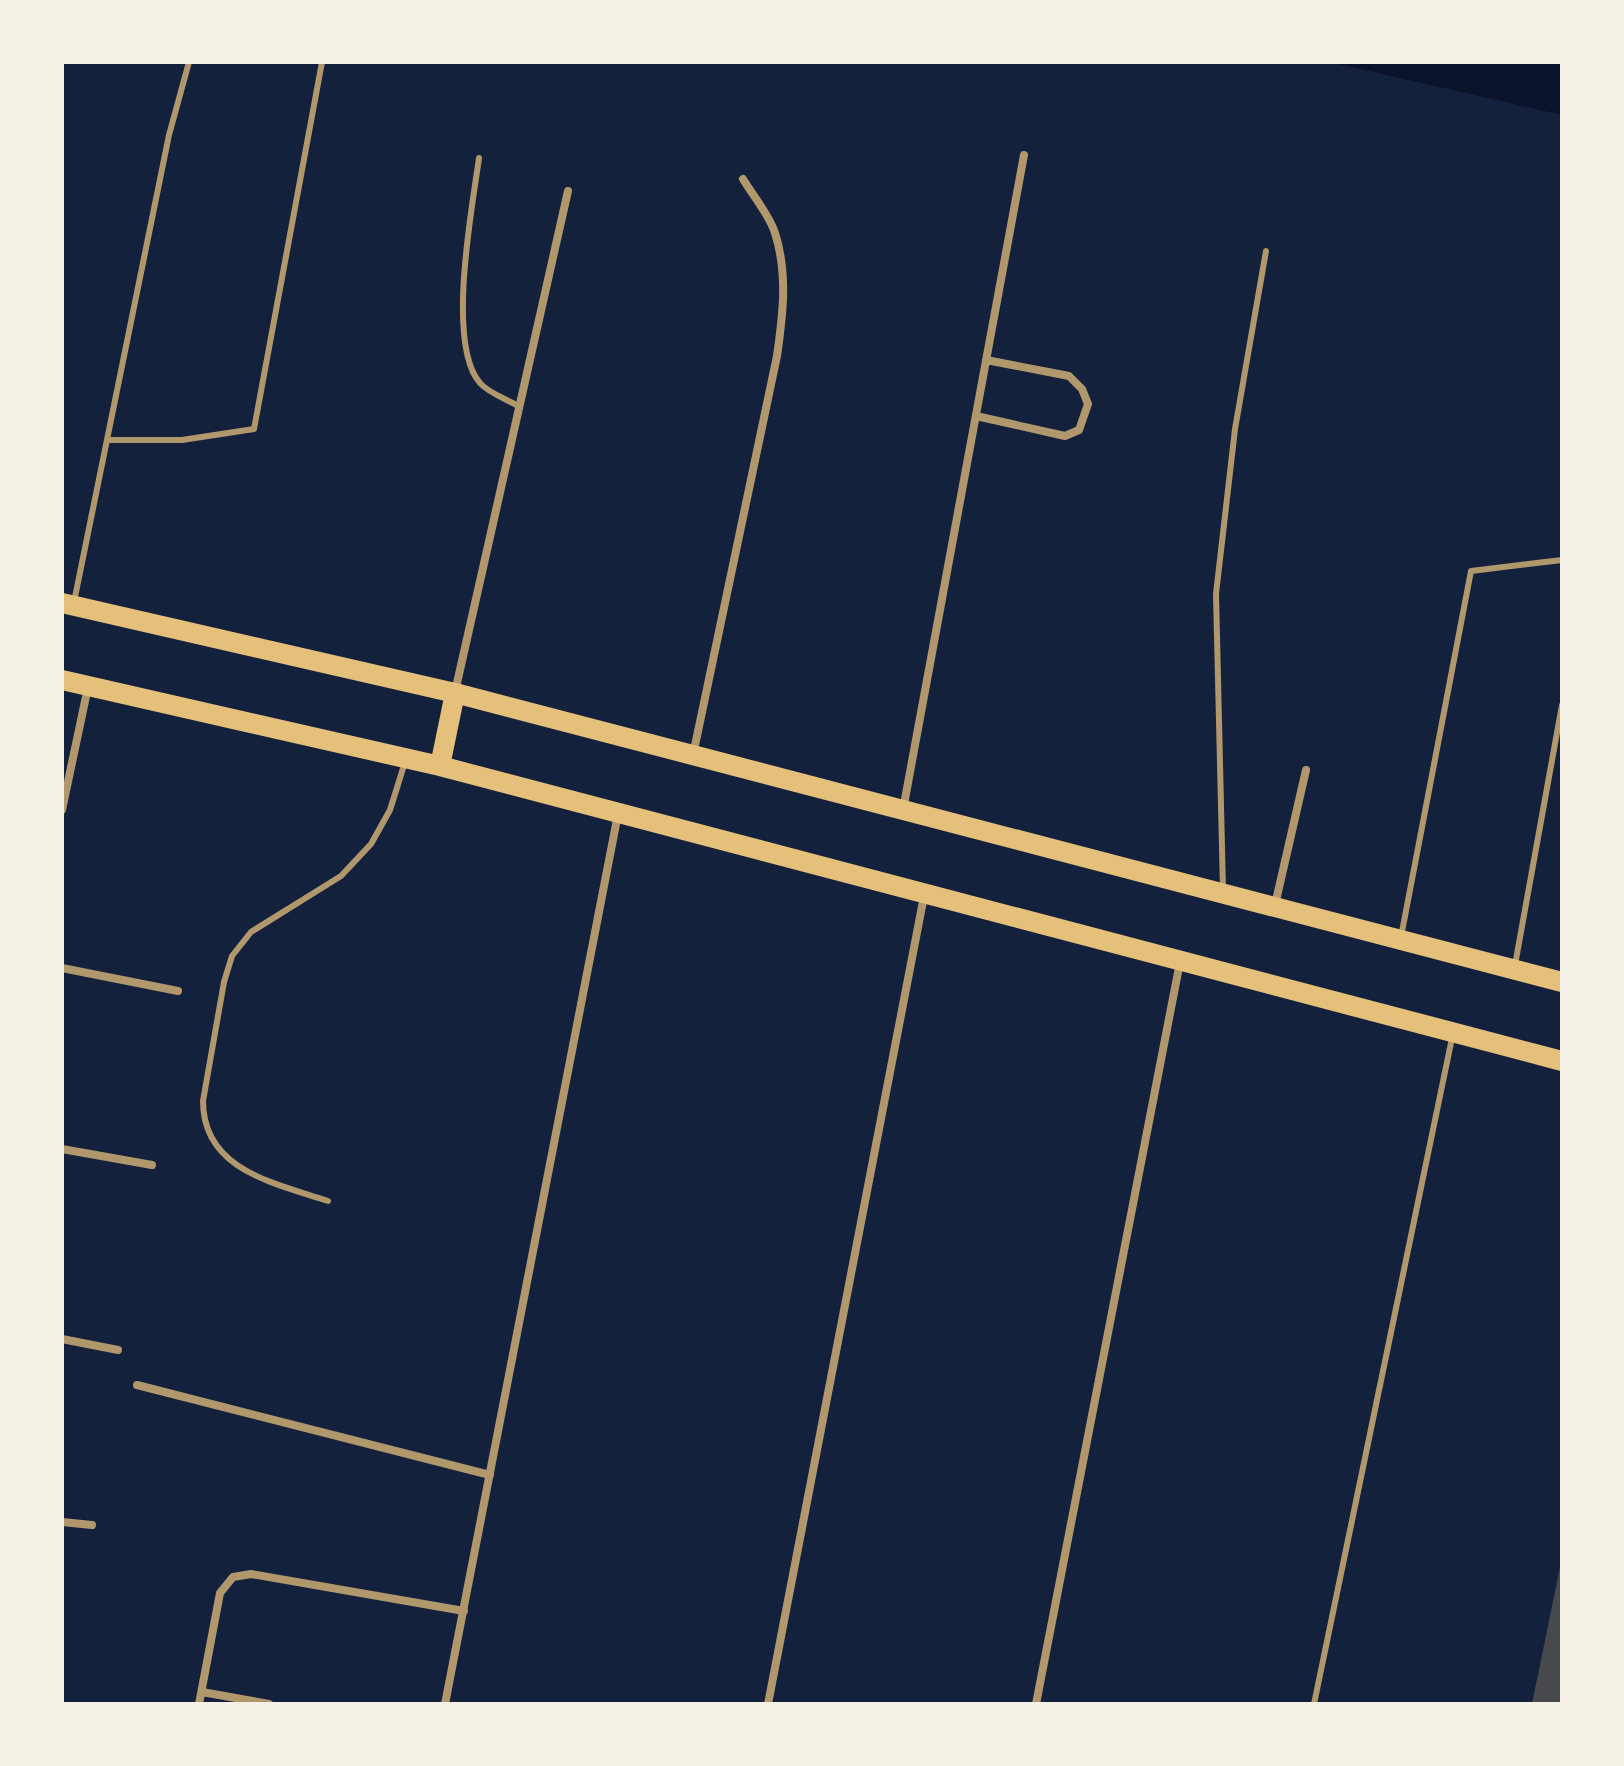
<svg xmlns="http://www.w3.org/2000/svg" width="1624" height="1766" font-family="'Roboto Serif',serif">
<style>
.water{fill:#0b132b}
.building{fill:#48494c}
.lines{fill:none;stroke-linecap:round;stroke-linejoin:round}
.service{stroke:#b1986c;stroke-width:6}
.minor{stroke:#b1986c;stroke-width:8}
.primary{stroke:#e5c07b;stroke-width:20}
</style>
<rect width="100%" height="100%" fill="#14213d"/>
<path class="water" d="M1330 62H1562V115Z"/>
<path class="building" d="M1561 1562 1562 1704H1532Z"/>
<g class="lines">
<path class="service" d="M479 158C472 209 446 344 480 383 488 393 507 399 518 406
M107 440H182L254 429 322 62
M74 602 169 135 189 62
M1223 890 1216 594 1235 429 1266 251
M1401 937 1471 571 1562 560
M1515 965 1562 705
M328 1201C274 1183 203 1170 203 1101L224 982 232 956 251 932 341 876 371 844 390 810 405 762
M1314 1704 1452 1038"/>
<path class="minor" d="M976 416 1065 436 1079 430 1088 404 1082 389 1069 376 986 360
M455 692 568 191
M693 755 777 356C783 314 788 274 775 233 769 214 753 196 743 179
M62 810 88 687
M903 810 1024 155
M1275 905 1306 770
M62 968 178 991
M62 1149 152 1165
M62 1339 118 1350
M137 1385 490 1475
M62 1522 92 1525
M202 1692 269 1704
M199 1704 220 1593 233 1577 251 1574 464 1611
M445 1704 618 814
M768 1704 924 896
M1036 1704 1180 962"/>
<path class="primary" d="M62 603 455 693 1562 982
M62 680 440 766 1562 1061
M440 766 455 693"/>
</g>
<rect width="1624" height="1766" fill="none" stroke="#f6f1e7" stroke-width="128"/>
</svg>
